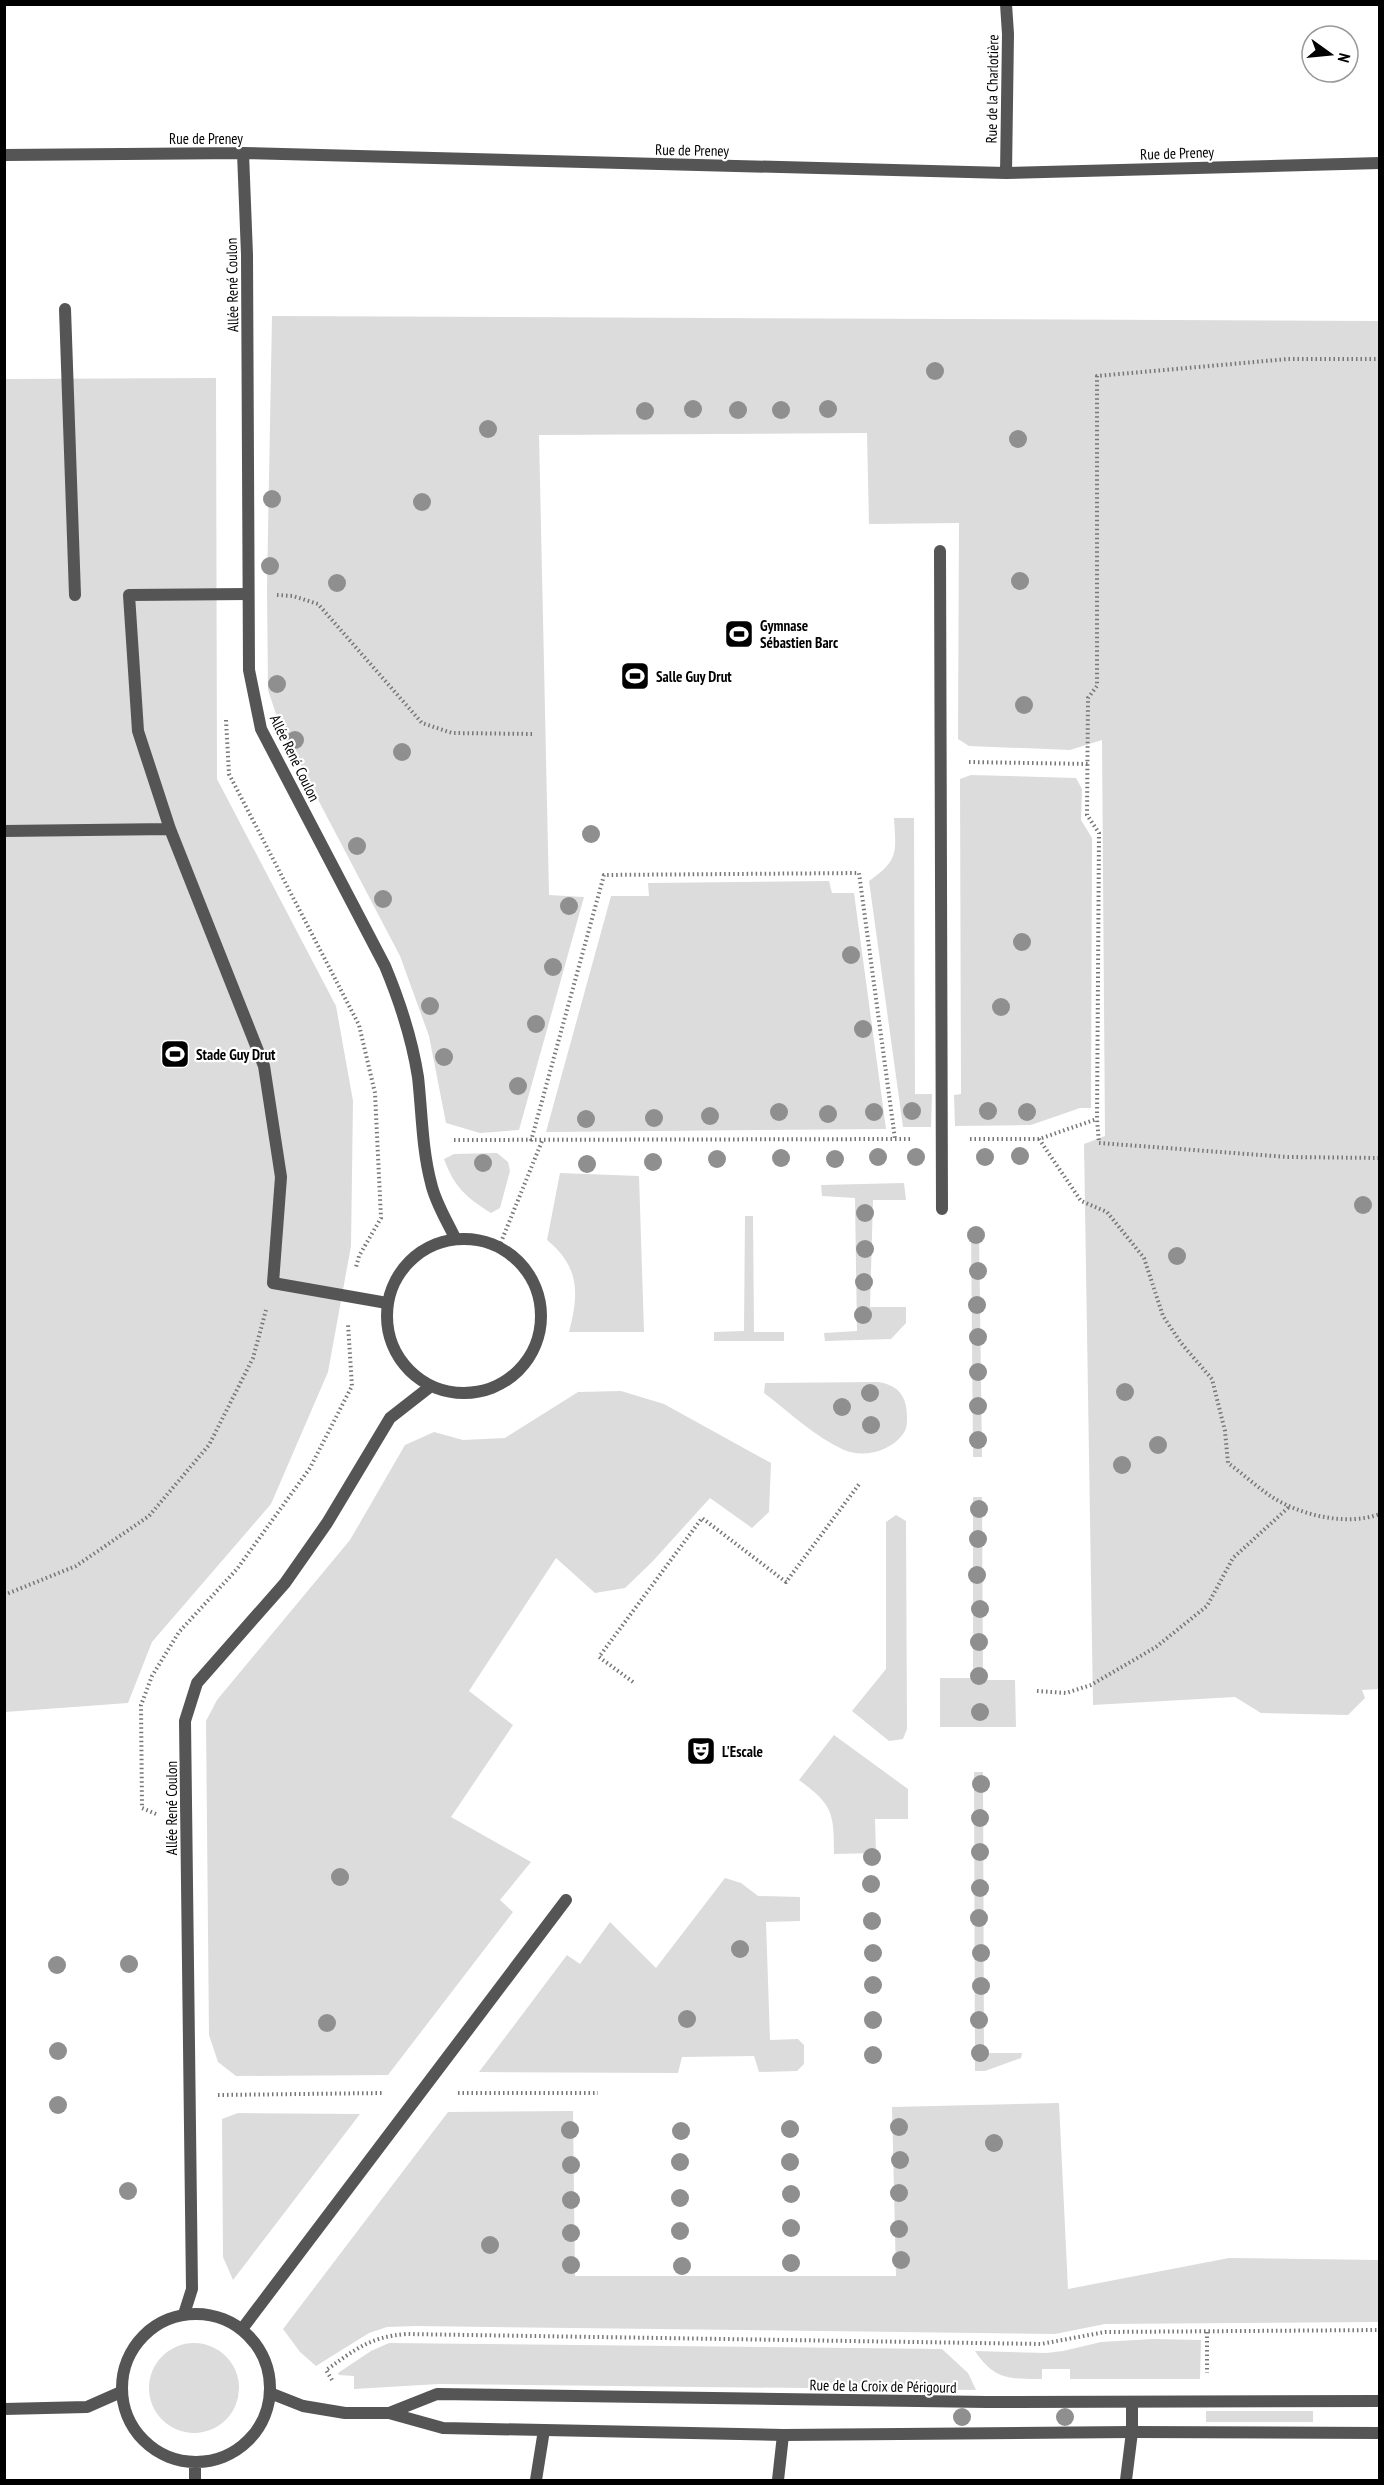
<svg xmlns="http://www.w3.org/2000/svg" width="1384" height="2485" font-family="'PT Sans Narrow',sans-serif">
<style>
.green{fill:#dcdcdc}
.lines{fill:none;stroke-linecap:round;stroke-linejoin:round}
.path{stroke:#777;stroke-width:4;stroke-dasharray:1.5 3;stroke-linecap:butt}
.service{stroke:#555;stroke-width:12}
.minor{stroke:#555;stroke-width:12}
.tertiary{stroke:#555;stroke-width:12}
.tree{fill:#8f8f8f}
.labels{text-anchor:middle;dominant-baseline:central;stroke-width:4.5;stroke-linejoin:round;paint-order:stroke}
.street-label{font-size:15px;fill:#000;stroke:#fff}
.poi-label{font-size:15px;font-weight:bold;fill:#000;stroke:#fff;text-anchor:start}
</style>
<rect width="100%" height="100%" fill="#fff"/>
<path class="green" d="M272 316 1379 321 1380 1689 1362 1690 1365 1698 1348 1715 1261 1713 1235 1697 1093 1705 1084 1144 1105 1136 1102 740 1070 750 969 746 958 739 959 523 869 524 867 433 539 435 549 895 584 897 519 1130 480 1133 446 1123 429 1036 400 956 281 729 268 690 267 587Z
M216 378 217 779 336 1006 353 1101 351 1246 328 1372 271 1504 152 1642 128 1703 5 1712V379Z
M971 775 1076 778 1082 789 1081 820 1092 838 1091 1108H1080L1031 1125 955 1126 954 1095 961 1094 960 779Z
M894 818H914L915 1094H932L931 1127H903L869 881C899 860 896 853 894 818Z
M829 881 832 893H854L886 1129 546 1132 611 896H649L648 883Z
M497 1153 508 1162 510 1171 500 1208 491 1213C467 1198 454 1187 444 1159L454 1154Z
M560 1173 639 1176 644 1332H569C579 1294 580 1267 547 1240Z
M904 1183 906 1200H873L870 1307H906V1323L891 1339 825 1341 824 1333 857 1331 855 1198 822 1196 821 1185Z
M745 1216H753L754 1332H784V1341H714V1332L744 1331Z
M971 1230H979L982 1457H973Z
M878 1382C899 1385 907 1397 907 1417 907 1423 907 1429 903 1434 890 1452 863 1458 844 1450 815 1437 789 1412 764 1393L765 1383Z
M621 1391 664 1404 771 1463 769 1512 752 1528 710 1498 652 1562 625 1588 595 1593 556 1558 469 1691 513 1725 451 1817 531 1862 500 1900 513 1912 388 2075 236 2076 218 2062 209 2035 206 1721 217 1700 350 1540 405 1445 434 1432 463 1440 505 1438 578 1392Z
M973 1497H982L983 1680H1015L1016 1727H940V1678H973Z
M896 1515 906 1521 907 1729 903 1739 889 1741 852 1711 886 1669V1522Z
M834 1735 908 1789V1819H875L876 1853 834 1854C834 1813 833 1805 799 1780Z
M974 1772H983L984 2053H1022L1021 2058 985 2071H975Z
M725 1878 741 1883 758 1896 800 1897V1921L766 1922 770 2040 798 2039 804 2045V2064L797 2071 759 2072 754 2056 682 2057 678 2073 479 2072 567 1955 580 1964 610 1922 656 1968Z
M1059 2103 1068 2289 1229 2258 1379 2260V2322L1105 2324 1055 2334 416 2326 387 2327 369 2333 316 2366 300 2352 283 2329 448 2112 573 2111 575 2276H896L892 2107Z
M238 2113 360 2114 233 2280 223 2257 222 2119Z
M1153 2339 1201 2340 1200 2379H1070V2369H1042V2379C1010 2379 994 2380 975 2351L1046 2353 1063 2351 1101 2342Z
M149 2388a45 45 0 1 1 90 0a45 45 0 1 1-90 0Z
M389 2343 942 2349 968 2373 976 2390 439 2384 354 2389V2376L339 2375 338 2373 371 2351Z
M1206 2411H1313V2422H1206Z"/>
<g class="lines">
<path class="path" d="M1380 359H1288L1097 376V686L1088 698 1087 815 1099 833 1097 1119 1099 1143 1288 1157 1380 1158
M277 595 293 596 318 604 422 723 452 733 534 734
M226 720 229 774 359 1025 375 1093 381 1218 359 1256 356 1267
M969 762 1088 764
M970 1139H1039L1097 1119
M1039 1139 1081 1201 1107 1212 1144 1258 1163 1316 1181 1343 1212 1379 1225 1431 1228 1463C1243 1474 1257 1487 1272 1497 1302 1516 1347 1526 1380 1514
M454 1140 911 1139
M531 1141 604 875 859 873 895 1139
M499 1247 542 1141
M4 1595 76 1566 149 1516 209 1445 253 1358 266 1310
M633 1682 599 1657 702 1518 786 1582 860 1483
M1037 1691 1066 1693 1091 1685 1156 1647 1207 1606 1233 1558 1290 1506
M156 1814 142 1808 141 1705 152 1676 179 1632 237 1569 310 1468 352 1386 348 1324
M458 2093H598
M218 2095 384 2093
M1207 2332V2373
M332 2380 326 2370C355 2350 369 2337 406 2334L1041 2344 1105 2332 1380 2330"/>
<path class="service" d="M65 309 75 595
M940 551 942 1209
M248 594 129 595 138 731 170 829 264 1066 281 1177 273 1283 387 1303
M4 831 170 829
M242 2329 566 1900"/>
<path class="minor" d="M1006 4 1008 34 1006 173
M243 153 247 255 249 670 261 729 385 966C400 1002 412 1039 418 1077 422 1113 422 1149 431 1183 435 1202 447 1221 455 1238
M4 155 243 153 1006 173 1380 163
M387 1316a77 77 0 1 1 154 0a77 77 0 1 1-154 0Z
M184 2314 192 2289 185 1721 197 1683 285 1583 327 1523 390 1418 431 1386
M536 2480 544 2430
M778 2480 783 2435
M1126 2480 1132 2432V2402"/>
<path class="tertiary" d="M122 2388a74 74 0 1 1 148 0a74 74 0 1 1-148 0Z
M270 2393 303 2406 345 2413H389L443 2428 783 2435 1132 2432 1380 2433
M4 2409 87 2407 121 2392
M389 2413 437 2394 987 2402 1380 2401
M195 2480V2462"/>
</g>
<g class="tree">
<circle cx="935" cy="371" r="9"/>
<circle cx="693" cy="409" r="9"/>
<circle cx="828" cy="409" r="9"/>
<circle cx="738" cy="410" r="9"/>
<circle cx="781" cy="410" r="9"/>
<circle cx="645" cy="411" r="9"/>
<circle cx="488" cy="429" r="9"/>
<circle cx="1018" cy="439" r="9"/>
<circle cx="272" cy="499" r="9"/>
<circle cx="422" cy="502" r="9"/>
<circle cx="270" cy="566" r="9"/>
<circle cx="1020" cy="581" r="9"/>
<circle cx="337" cy="583" r="9"/>
<circle cx="277" cy="684" r="9"/>
<circle cx="1024" cy="705" r="9"/>
<circle cx="295" cy="740" r="9"/>
<circle cx="402" cy="752" r="9"/>
<circle cx="591" cy="834" r="9"/>
<circle cx="357" cy="846" r="9"/>
<circle cx="383" cy="899" r="9"/>
<circle cx="569" cy="906" r="9"/>
<circle cx="1022" cy="942" r="9"/>
<circle cx="851" cy="955" r="9"/>
<circle cx="553" cy="967" r="9"/>
<circle cx="430" cy="1006" r="9"/>
<circle cx="1001" cy="1007" r="9"/>
<circle cx="536" cy="1024" r="9"/>
<circle cx="863" cy="1029" r="9"/>
<circle cx="444" cy="1057" r="9"/>
<circle cx="518" cy="1086" r="9"/>
<circle cx="912" cy="1111" r="9"/>
<circle cx="988" cy="1111" r="9"/>
<circle cx="779" cy="1112" r="9"/>
<circle cx="874" cy="1112" r="9"/>
<circle cx="1027" cy="1112" r="9"/>
<circle cx="828" cy="1114" r="9"/>
<circle cx="710" cy="1116" r="9"/>
<circle cx="654" cy="1118" r="9"/>
<circle cx="586" cy="1119" r="9"/>
<circle cx="1020" cy="1156" r="9"/>
<circle cx="878" cy="1157" r="9"/>
<circle cx="916" cy="1157" r="9"/>
<circle cx="985" cy="1157" r="9"/>
<circle cx="781" cy="1158" r="9"/>
<circle cx="717" cy="1159" r="9"/>
<circle cx="835" cy="1159" r="9"/>
<circle cx="653" cy="1162" r="9"/>
<circle cx="483" cy="1163" r="9"/>
<circle cx="587" cy="1164" r="9"/>
<circle cx="1363" cy="1205" r="9"/>
<circle cx="865" cy="1213" r="9"/>
<circle cx="976" cy="1235" r="9"/>
<circle cx="865" cy="1249" r="9"/>
<circle cx="1177" cy="1256" r="9"/>
<circle cx="978" cy="1271" r="9"/>
<circle cx="864" cy="1282" r="9"/>
<circle cx="977" cy="1305" r="9"/>
<circle cx="863" cy="1315" r="9"/>
<circle cx="978" cy="1337" r="9"/>
<circle cx="978" cy="1372" r="9"/>
<circle cx="1125" cy="1392" r="9"/>
<circle cx="870" cy="1393" r="9"/>
<circle cx="978" cy="1406" r="9"/>
<circle cx="842" cy="1407" r="9"/>
<circle cx="871" cy="1425" r="9"/>
<circle cx="978" cy="1440" r="9"/>
<circle cx="1158" cy="1445" r="9"/>
<circle cx="1122" cy="1465" r="9"/>
<circle cx="979" cy="1509" r="9"/>
<circle cx="978" cy="1539" r="9"/>
<circle cx="977" cy="1575" r="9"/>
<circle cx="980" cy="1609" r="9"/>
<circle cx="979" cy="1642" r="9"/>
<circle cx="979" cy="1676" r="9"/>
<circle cx="980" cy="1712" r="9"/>
<circle cx="981" cy="1784" r="9"/>
<circle cx="980" cy="1818" r="9"/>
<circle cx="980" cy="1852" r="9"/>
<circle cx="872" cy="1857" r="9"/>
<circle cx="340" cy="1877" r="9"/>
<circle cx="871" cy="1884" r="9"/>
<circle cx="980" cy="1888" r="9"/>
<circle cx="979" cy="1918" r="9"/>
<circle cx="872" cy="1921" r="9"/>
<circle cx="740" cy="1949" r="9"/>
<circle cx="873" cy="1953" r="9"/>
<circle cx="981" cy="1953" r="9"/>
<circle cx="129" cy="1964" r="9"/>
<circle cx="57" cy="1965" r="9"/>
<circle cx="873" cy="1985" r="9"/>
<circle cx="981" cy="1986" r="9"/>
<circle cx="687" cy="2019" r="9"/>
<circle cx="873" cy="2020" r="9"/>
<circle cx="979" cy="2020" r="9"/>
<circle cx="327" cy="2023" r="9"/>
<circle cx="58" cy="2051" r="9"/>
<circle cx="980" cy="2053" r="9"/>
<circle cx="873" cy="2055" r="9"/>
<circle cx="58" cy="2105" r="9"/>
<circle cx="899" cy="2127" r="9"/>
<circle cx="790" cy="2129" r="9"/>
<circle cx="570" cy="2130" r="9"/>
<circle cx="681" cy="2131" r="9"/>
<circle cx="994" cy="2143" r="9"/>
<circle cx="900" cy="2160" r="9"/>
<circle cx="680" cy="2162" r="9"/>
<circle cx="790" cy="2162" r="9"/>
<circle cx="571" cy="2165" r="9"/>
<circle cx="128" cy="2191" r="9"/>
<circle cx="899" cy="2193" r="9"/>
<circle cx="791" cy="2194" r="9"/>
<circle cx="680" cy="2198" r="9"/>
<circle cx="571" cy="2200" r="9"/>
<circle cx="791" cy="2228" r="9"/>
<circle cx="899" cy="2229" r="9"/>
<circle cx="680" cy="2231" r="9"/>
<circle cx="571" cy="2233" r="9"/>
<circle cx="490" cy="2245" r="9"/>
<circle cx="901" cy="2260" r="9"/>
<circle cx="791" cy="2263" r="9"/>
<circle cx="571" cy="2265" r="9"/>
<circle cx="682" cy="2266" r="9"/>
<circle cx="962" cy="2417" r="9"/>
<circle cx="1065" cy="2417" r="9"/>
</g>
<defs>
<g id="stadium-square" transform="scale(1.5)"><rect x="-9" y="-9" width="18" height="18" rx="4" fill="#000" stroke="#fff"/><path d="M0-5a6.5 5 0 1 0 0 10a6.5 5 0 1 0 0-10ZM-3.5-1.8h7v3.6h-7Z" fill="#fff"/></g>
<g id="theatre-square" transform="scale(1.5)"><rect x="-9" y="-9" width="18" height="18" rx="4" fill="#000" stroke="#fff"/><path d="M-5-5.5Q0-4 5-5.5V0Q5 5 0 6Q-5 5-5 0ZM-3.3-2.5H-1v1.5H-3.3ZM1-2.5H3.3v1.5H1ZM-2.8 1Q0 5.5 2.8 1Z" fill="#fff"/></g>
</defs>
<g fill-rule="evenodd">
<use href="#stadium-square" x="739" y="634"/>
<use href="#stadium-square" x="635" y="676"/>
<use href="#stadium-square" x="175" y="1054"/>
<use href="#theatre-square" x="701" y="1751"/>
</g>
<g class="labels">
<g class="street-label">
<text transform="translate(992 89) rotate(-89)">Rue de la Charlotière</text>
<text x="206" y="138">Rue de Preney</text>
<text transform="translate(692 150) rotate(1)">Rue de Preney</text>
<text transform="translate(1177 153) rotate(-2)">Rue de Preney</text>
<text transform="translate(232 285) rotate(-91)">Allée René Coulon</text>
<text transform="translate(295 758) rotate(64)">Allée René Coulon</text>
<text transform="translate(171 1808) rotate(-90)">Allée René Coulon</text>
<text transform="translate(883 2386) rotate(1)">Rue de la Croix de Périgourd</text>
</g>
<g class="poi-label">
<text x="760" y="625">Gymnase<tspan x="760" dy="17">Sébastien Barc</tspan></text>
<text x="656" y="676">Salle Guy Drut</text>
<text x="196" y="1054">Stade Guy Drut</text>
<text x="722" y="1751">L'Escale</text>
</g>
</g>
<rect width="1384" height="2485" fill="none" stroke="#000000" stroke-width="12"/>
<g transform="translate(1330 54) rotate(105)"><circle r="28" fill="#ffffff" stroke="#999999" stroke-width="1.5"/>
<path d="M0-4.5L10 22L0 15L-10 22Z" fill="#000000"/>
<text y="-9" font-size="16" font-weight="bold" text-anchor="middle" fill="#000000">N</text>
</g>
</svg>
